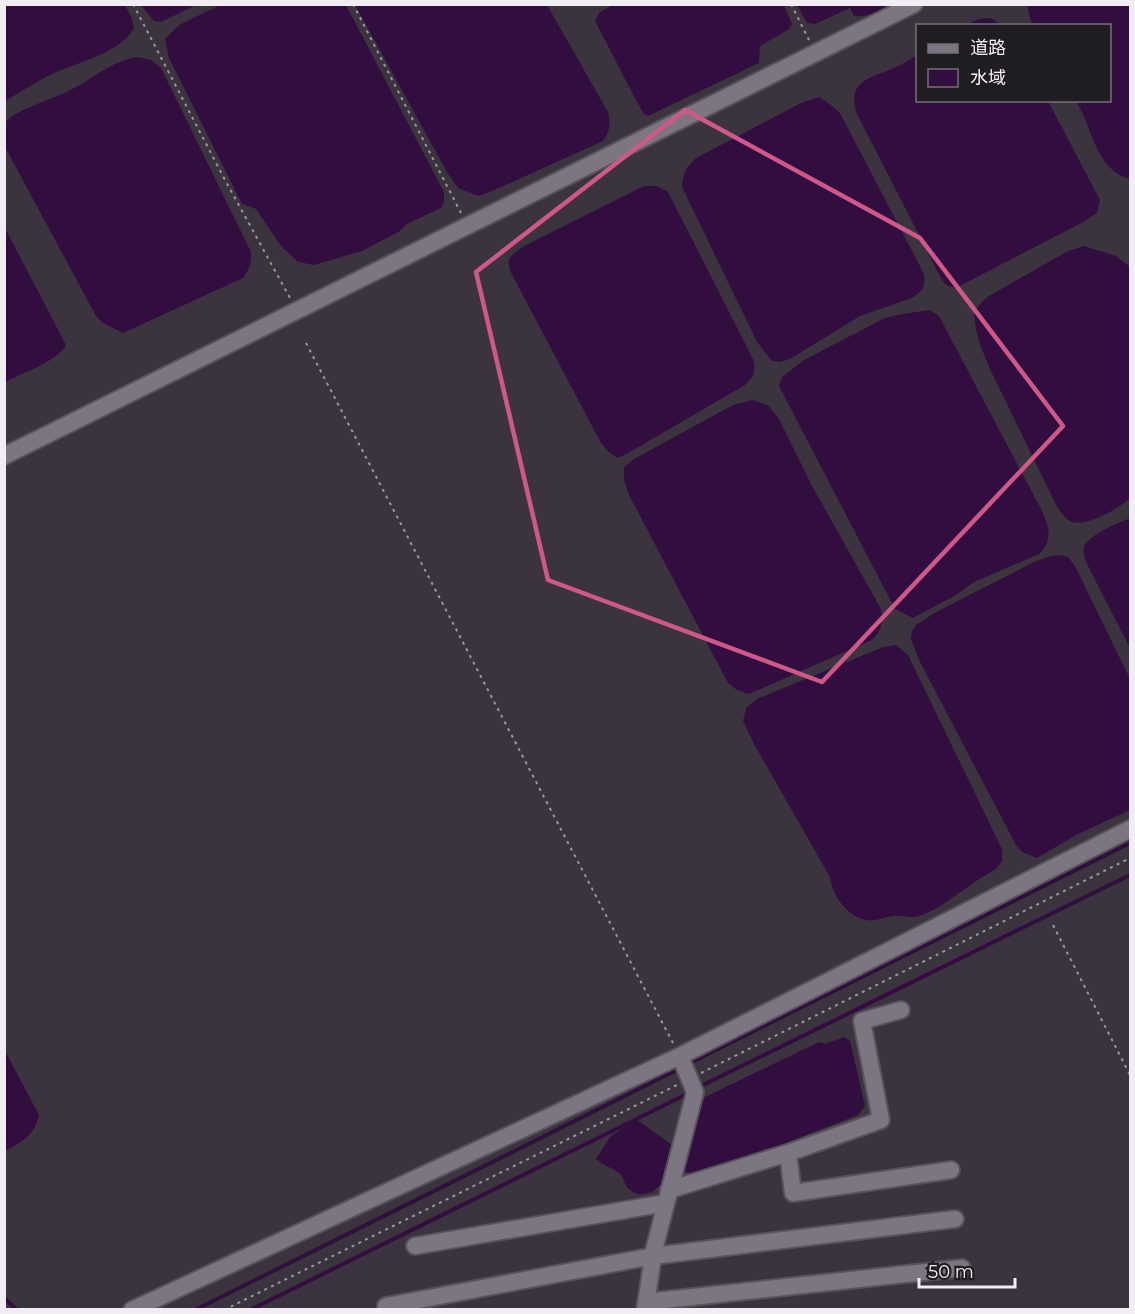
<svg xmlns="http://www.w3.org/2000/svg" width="1135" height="1314" font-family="Montserrat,'Noto Sans SC',sans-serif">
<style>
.water{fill:#320e40}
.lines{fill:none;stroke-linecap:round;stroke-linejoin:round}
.stream{stroke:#320e40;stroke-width:4}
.minor-casing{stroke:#58525b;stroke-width:20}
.path{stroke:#9c969f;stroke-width:2;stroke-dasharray:3 4.5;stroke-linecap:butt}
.minor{stroke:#7d7581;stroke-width:16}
.marked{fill:none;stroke:#d05889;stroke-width:4.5;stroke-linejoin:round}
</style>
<rect width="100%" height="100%" fill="#3b343f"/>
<path class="water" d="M5 4 125 5 132 19 134 28C120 53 79 62 54 73 37 81 21 92 5 101Z
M141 5H196L161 22 154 21Z
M220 5H346L444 192V202L441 208 407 224 400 231 362 251 314 265 298 262 281 246 256 209 242 204 169 58 165 39 179 25Z
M355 5H547L608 112C611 124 610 131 603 141L490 192 478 196 458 188 447 172Z
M784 5 792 24 788 30 760 46 759 63 648 116 644 114 638 104 595 21 600 12 613 5Z
M797 5H889C878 11 868 18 854 16L850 8 815 24 807 23Z
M1027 5H1130V179C1095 170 1093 128 1076 101L1110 100V26L1032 25Z
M991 18 1001 25H967L978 19Z
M917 55 918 100 1048 101 1100 200 1097 213 1085 221 956 288 948 286 943 282 857 114C846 83 868 78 892 69 901 65 909 60 917 55Z
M138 57 151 60 161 68 251 252C252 264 249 269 243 278L123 333 103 323 96 316 5 147V122C20 107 55 99 76 87 96 76 114 60 138 57Z
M819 97 831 105 840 113 924 274C926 286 922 292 912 298L860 316 790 359 780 362 772 361 757 342 682 187C683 173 686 167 696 158L801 103Z
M644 186H657L668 192 753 359C756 371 755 376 745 385L630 452 618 458 610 453 601 443 518 286C508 266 501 260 524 246Z
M5 228 66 345C58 361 21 374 5 382Z
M1084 246 1116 256 1130 267V498C1120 508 1084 529 1070 521 1065 519 1061 511 1057 507L989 367 981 347 976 330 974 314 979 305 987 297 1068 251Z
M930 310 939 316 1041 509C1049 526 1054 540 1039 554L974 582 956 595 913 618 895 609 779 386 782 377 804 360 885 318 902 314Z
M752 400 768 405 779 419 811 484 881 609C883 623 882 630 872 640L749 694 737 690 728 683 629 495 624 480V467L634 459 733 405Z
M1130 518V648L1088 566C1086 561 1082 553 1084 547 1089 534 1119 523 1130 518Z
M1060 555 1068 557 1075 566 1130 679V810L1076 835 1037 858 1022 852 1016 845 919 660 911 639 912 631 916 625 936 612 1034 562 1051 556Z
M896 645 908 655 1002 849V861L996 869C971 882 950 903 925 914 909 920 907 915 893 916 885 917 874 922 866 920 847 917 831 893 830 877L754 744 743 721 746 708 757 699 883 647Z
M844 1037 850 1041 865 1106 858 1115 706 1174H693L685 1172V1165L701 1103 705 1097 819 1042 825 1044Z
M4 1049 39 1115C35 1135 22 1142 5 1151Z
M636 1119 672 1145C670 1155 669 1169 665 1178 658 1191 643 1200 630 1190 624 1186 625 1179 620 1174 612 1167 603 1166 596 1159L610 1137Z"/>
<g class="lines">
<path class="stream" d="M688 1064 1130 843
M697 1088 1130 875
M4 1298 17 1310
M195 1310 679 1069
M250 1310 691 1092"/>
<g class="minor-casing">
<path id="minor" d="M4 456 914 4
M788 1153 793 1193 951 1170
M669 1190 788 1153 881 1120 862 1021 901 1010
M415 1246 666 1203
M646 1302 962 1268
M386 1306 653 1256 955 1219
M132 1310 680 1056 1130 829
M645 1310 654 1250 695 1092 680 1056"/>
</g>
<path class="path" d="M133 4 225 180 290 298
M353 4 461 213
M791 4 809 40
M306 343 673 1043
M1053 925 1130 1075
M701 1073 1130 858
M224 1310 677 1085"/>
<use href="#minor" class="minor"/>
</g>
<path class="marked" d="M685 110 920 238 1063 426 822 682 548 580 476 272Z"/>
<rect width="1135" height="1314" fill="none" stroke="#f2edf4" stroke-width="12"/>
<rect x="916" y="24" width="195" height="78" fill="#201d22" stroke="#747076" stroke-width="1.5"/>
<rect x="928" y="44" width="30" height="9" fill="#7d7581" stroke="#747076" stroke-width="1.5"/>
<text x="970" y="54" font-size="18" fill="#f2edf4">道路</text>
<rect x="928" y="69" width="30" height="18" fill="#320e40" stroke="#747076" stroke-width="1.5"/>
<text x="970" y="84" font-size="18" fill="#f2edf4">水域</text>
<path d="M919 1278v9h96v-9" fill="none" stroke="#f2edf4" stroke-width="3"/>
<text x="928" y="1278" font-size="18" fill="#f2edf4" stroke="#201d22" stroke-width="4.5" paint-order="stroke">50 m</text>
</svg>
